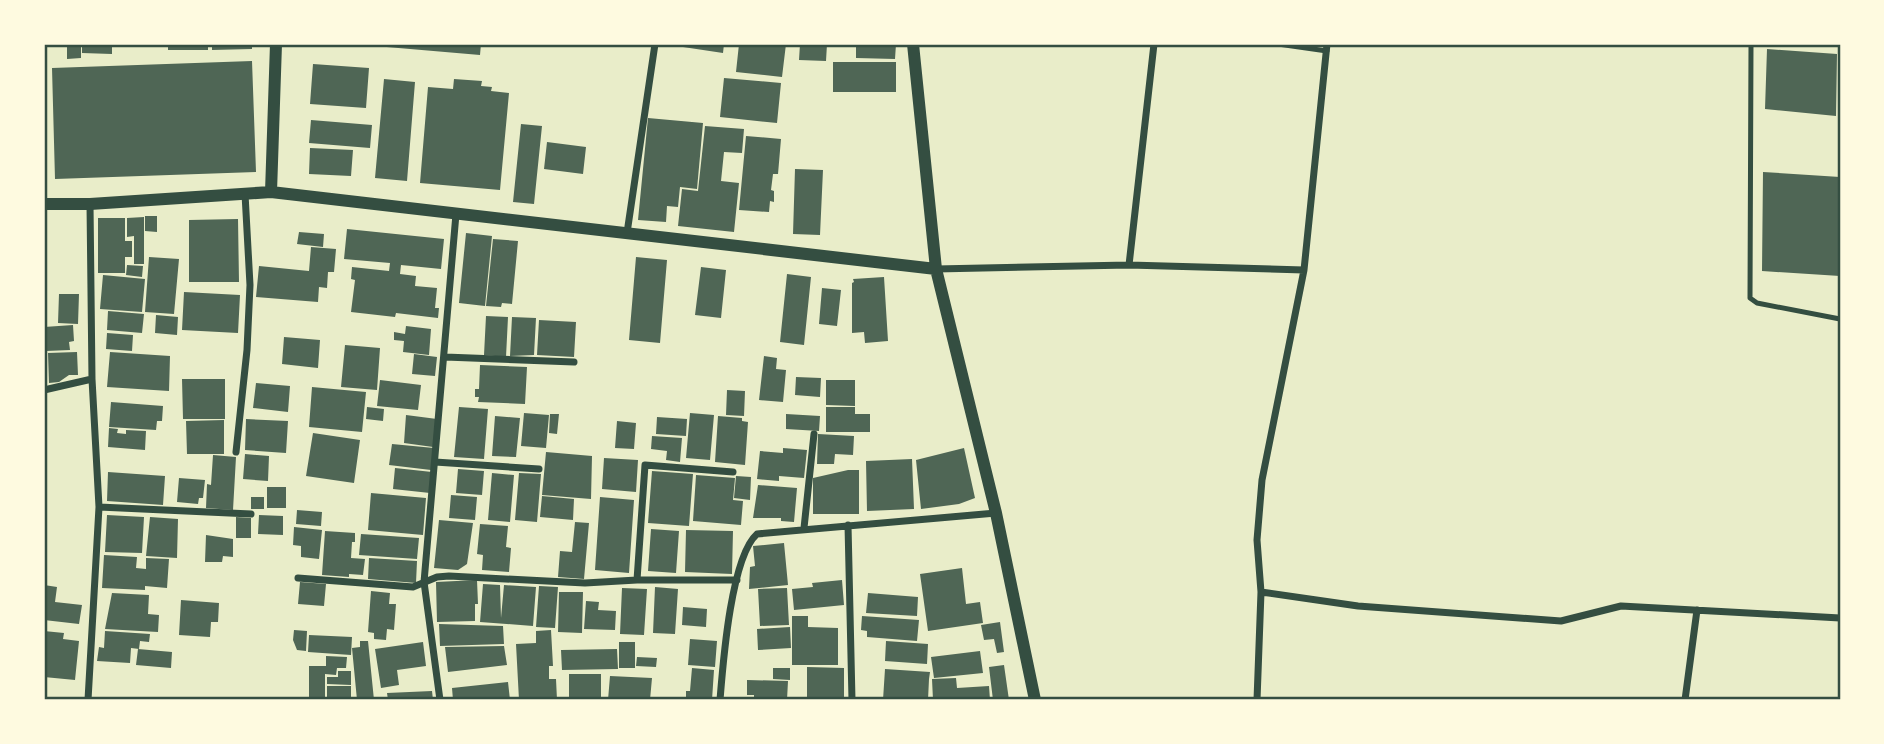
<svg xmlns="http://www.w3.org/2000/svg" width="1884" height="744" font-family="Raleway,sans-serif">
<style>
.building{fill:#4f6655}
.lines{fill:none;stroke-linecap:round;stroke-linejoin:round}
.service{stroke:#344e41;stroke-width:5}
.minor{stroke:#344e41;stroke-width:7}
.tertiary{stroke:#344e41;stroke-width:12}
.neatline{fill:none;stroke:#344e41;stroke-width:2.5}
</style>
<rect width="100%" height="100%" fill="#e9edc9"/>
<path class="building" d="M67 44H81V58L67 59Z
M82 44H112V54L82 53Z
M168 44H208V50H168Z
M212 44H252V49L212 50Z
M375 44H481L480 55 375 46Z
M663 44H724L723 53Z
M739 44H786L782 77 736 72Z
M800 44H827L826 61 799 60Z
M856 44H896L895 59 856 58Z
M1767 49 1837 54 1836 116 1765 109Z
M252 61 256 172 55 179 52 68Z
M833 62H896V92H833Z
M313 64 369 68 366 108 310 104Z
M724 78 781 83 777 123 720 117Z
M384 79 415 82 407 181 375 178Z
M454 79 482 81 481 86 492 87 491 91 509 93 500 190 420 183 428 87 453 89Z
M648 118 703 123 697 189 680 187 678 207 667 206 666 222 638 220Z
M311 120 372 125 370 148 309 143Z
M521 124 542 126 534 204 513 202Z
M705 126 744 129 742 153 724 152 721 181 739 183 734 232 678 226 682 189 698 191Z
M746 136 781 139 778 174H773L771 190 774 191V202L770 201 769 212 739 210Z
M547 142 586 147 583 174 544 169Z
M310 148 353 150 351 176 309 174Z
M795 169 823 170 820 235 793 234Z
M1763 172 1840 177V276L1762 271Z
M145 216H157V232L145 231Z
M144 217V264H134V236L127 237V218Z
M98 218H125V241H132V257H125V273H98Z
M238 219 239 282H189V220Z
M347 229 444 239 441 269 401 265 400 274 416 276 415 286 437 288 435 308H439L438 318 396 313 395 317 351 312 355 280 351 279 352 267 389 271 390 263 344 259Z
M299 232 324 234 323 247 297 244Z
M466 233 492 236 485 306 459 303Z
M493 239 518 241 512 304 502 303 501 307 486 306Z
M311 247 336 249 334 272H328L327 288 319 287 318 302 256 297 259 266 309 271Z
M149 257 179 259 174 314 145 312Z
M636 257 667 260 660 343 629 340Z
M127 265 143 266 142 277 126 275Z
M701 267 726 270 721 318 695 315Z
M787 274 811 277 804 345 780 342Z
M103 275 145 279 142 312 100 309Z
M884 277 888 341 865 343 864 332 852 333V283L854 282 853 279Z
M822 288 841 290 837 326 819 324Z
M184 292 240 295 238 333 182 330Z
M59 294H79L78 324 58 323Z
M108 311 144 314 142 333 107 330Z
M156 315 178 317 177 335 155 333Z
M486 316 508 317 506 357 484 355Z
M512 317 536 318 534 355 510 356Z
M539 320 576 322 574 357 537 355Z
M73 325 74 341 69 342 70 350 46 351 47 376H44V327Z
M406 326 431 329 429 355 403 352 404 341 394 340V332L405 334Z
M107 333 133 335 132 351 106 349Z
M284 337 320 340 318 368 282 364Z
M345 345 380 348 377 390 341 387Z
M77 352 78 375H69L59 382 49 383 48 353Z
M110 352 170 356 169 391 107 387Z
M414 354 437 357 435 376 412 374Z
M764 356 777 358 776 369 786 370 783 402 759 400Z
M480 365 527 367 525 404 478 402 479 397H475V389H479Z
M796 377 821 378 820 397 795 395Z
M182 379H225V419H183Z
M380 380 421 385 418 410 377 406Z
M826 380H855V406L826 405Z
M256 383 290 386 288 412 253 408Z
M312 387 366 392 362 432 309 427Z
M727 390 745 391 744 416 726 415Z
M111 402 163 406 162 421H157L156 430 109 427Z
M367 407 384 409 383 421 366 419Z
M459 407 488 409 484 459 454 457Z
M826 407H855V414H870V432H826Z
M524 413 549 415 546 448 521 446Z
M690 413 714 415 710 460 686 458Z
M550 414H559L557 434 549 433Z
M786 414 820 416 819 431 786 429Z
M406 415 437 419 433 447 404 443Z
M495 416 520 418 516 457 492 456Z
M718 416 742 418V421L748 422 745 465 715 462Z
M657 417 687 419 686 436 656 434Z
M246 419 288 421 286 453 245 450Z
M224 420V454H187L186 421Z
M617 421 636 423 634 449 615 448Z
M109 428 118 429 117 433 126 434V430L146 431 145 450 108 447Z
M313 433 360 440 354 483 306 476Z
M818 434 854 436 853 455 835 454 834 464H817Z
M652 436 682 438 680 462 666 460 667 451 651 449Z
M392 444 434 448 431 470 389 465Z
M783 448 807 450 804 478 779 476V481L757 479 760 451 783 453Z
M964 448 975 498 959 504 921 509 916 460Z
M546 452 592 456 591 499 542 495Z
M245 454 269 456 268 481 243 479Z
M213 455 236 457 233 510 206 508 207 484 211 485Z
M604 458 638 460 636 492 602 489Z
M912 459 914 509 867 511 866 461Z
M395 468 432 472 430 493 393 489Z
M458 469 484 471 482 495 456 493Z
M848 470H859V514H813V478Z
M652 471 693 474 689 526 648 523Z
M108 472 165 476 163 505 107 501Z
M492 473 514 475 510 522 488 520Z
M519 473 541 474 537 522 515 520Z
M696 475 735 478 733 500 743 501 741 525 693 521Z
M736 476 751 477 750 500 734 498Z
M179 478 205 480 203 498H199L198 504 177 502Z
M758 485 797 488 794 522 781 521V518H753Z
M267 487H286V508H267Z
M371 493 426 498 423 535 368 530Z
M451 495 477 497 475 520 449 518Z
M542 496 574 499 573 520 540 517Z
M251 497H264V509H251Z
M600 497 634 500 629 573 595 570Z
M297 510 322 512 321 526 296 524Z
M107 515 144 517 142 553 105 552Z
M259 515 283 516V535L258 534Z
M150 517 178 519 177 558 146 556Z
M236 517 251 518V538H236Z
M439 520 473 523 467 564 458 570 434 568Z
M575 522 589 523 584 579 558 577 560 551 572 552Z
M480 524 508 526 506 547 511 548 509 572 482 570 483 555 477 554Z
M294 527 322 530 319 559 301 557V546L293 545Z
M651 529 679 531 676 573 648 571Z
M686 530 733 531 732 574 685 572Z
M325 531 355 533V542H352L351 558 365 559 363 575 349 574V577L322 575Z
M361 534 419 538 417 559 359 555Z
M206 535 233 539V557L223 556 222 562H205Z
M784 543 788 585 749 589 750 567 755 566 753 546Z
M104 555 137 557 136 568 146 569V558L169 559 167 588 145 586V590L102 588Z
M369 558 417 561 416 583 368 579Z
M962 568 966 604 980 602 983 623 928 631 920 574Z
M477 580 478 604H475V621L437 622 436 582Z
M842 580 844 605 794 610 792 589 813 587 812 583Z
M300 582 326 584 324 606 298 604Z
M483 584 500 585 501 618 504 585 536 587 533 626 480 622Z
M44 585 57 587 55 602 82 605 79 624 44 620Z
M539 586 558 587 555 628 536 627Z
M655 587 678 589 675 634 653 633Z
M622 588 647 589 644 635 620 634Z
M787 588 789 625 760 626 758 589Z
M371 591 390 593 389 604H396L394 630 387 629 386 640 374 639V633L368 632Z
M559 592H583L582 633 558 632Z
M112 593 149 595 148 614 159 615 158 632 105 629Z
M868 593 918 597 917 616 866 613Z
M181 600 219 603 218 622H211L210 637 179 635Z
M586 601 599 602 598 610 616 611 615 630 584 629Z
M683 607 707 609 706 627 682 625Z
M792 616H808V627L838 628V665H792Z
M862 616 919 620 917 641 867 637V631L861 630Z
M1000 622 1004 652 997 653 994 639 984 640 981 625Z
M439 624 503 626 504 644 440 646Z
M790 627 791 648 758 650 757 629Z
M294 630 307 631 306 651 297 650 293 640Z
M551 630 553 666H549V679H556L557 700H519L516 644 536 643V631Z
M44 631 64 633 63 639 79 641 75 680 44 677Z
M105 631 150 634 149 642 140 641 139 649 131 648 130 663 97 661 99 647 104 648Z
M309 635 352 637 351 655 308 652Z
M690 639 717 641 715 667 688 665Z
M360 641H368L374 700H357L352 648 360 647Z
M886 641 928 644 927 664 885 661Z
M423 642 426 666 397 670 399 685 381 688 375 649Z
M619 642H635V668H619Z
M504 646 507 665 448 672 445 647Z
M138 649 172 652 171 668 136 665Z
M617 649 618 669 562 670 561 650Z
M980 651 983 673 934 678 931 657Z
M326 656 347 657 346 668H337L336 675 325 674V700H309V666H326Z
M637 657 657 658 656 667 636 666Z
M1004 665 1009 700H993L989 667Z
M807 667 844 668V700H807Z
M692 668 714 670 712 700H686V691H690Z
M773 668H790V680L773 679Z
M885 669 930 672 929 679H926H929L928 700H883Z
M338 671H351V685L327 684V677H338Z
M569 674H601V700H569Z
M610 676 652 678 650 700H608Z
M956 678 957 688 989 686 990 700H933L932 679Z
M747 680 788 681 787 700H754V695H747Z
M508 682 510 700H453L452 688Z
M327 686H351V700H327Z
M432 691 433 700H388L387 693Z"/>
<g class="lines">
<path class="service" d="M1278 44 1327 51
M1751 44 1750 298 1757 303 1840 319"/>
<path class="minor" d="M627 233 655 44
M1129 265 1154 44
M936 269 1129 265 1304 270
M445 357 574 362
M44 390 92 379
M236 452 247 350 250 285 245 194
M435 462 539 469
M99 507 251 514
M848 525 852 700
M804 528 814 434
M298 578 413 587 437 577 449 576 585 583 637 580H737
M637 580 645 465 733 472
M1261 592 1358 606 1561 621 1621 606 1840 618
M88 700 99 507 92 379 90 204
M440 700 424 582 456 214
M720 700C723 663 731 557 757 534L996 513
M1257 700 1261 592 1257 540 1262 480 1304 270 1327 44
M1685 700 1697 610"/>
<path class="tertiary" d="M913 44 936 269 996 513 1035 700
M271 192 276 44
M44 204H90L271 192 936 269"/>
</g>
<rect width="1884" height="744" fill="none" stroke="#fefae0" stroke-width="91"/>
<rect x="46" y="46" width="1793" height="652" class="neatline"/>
</svg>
